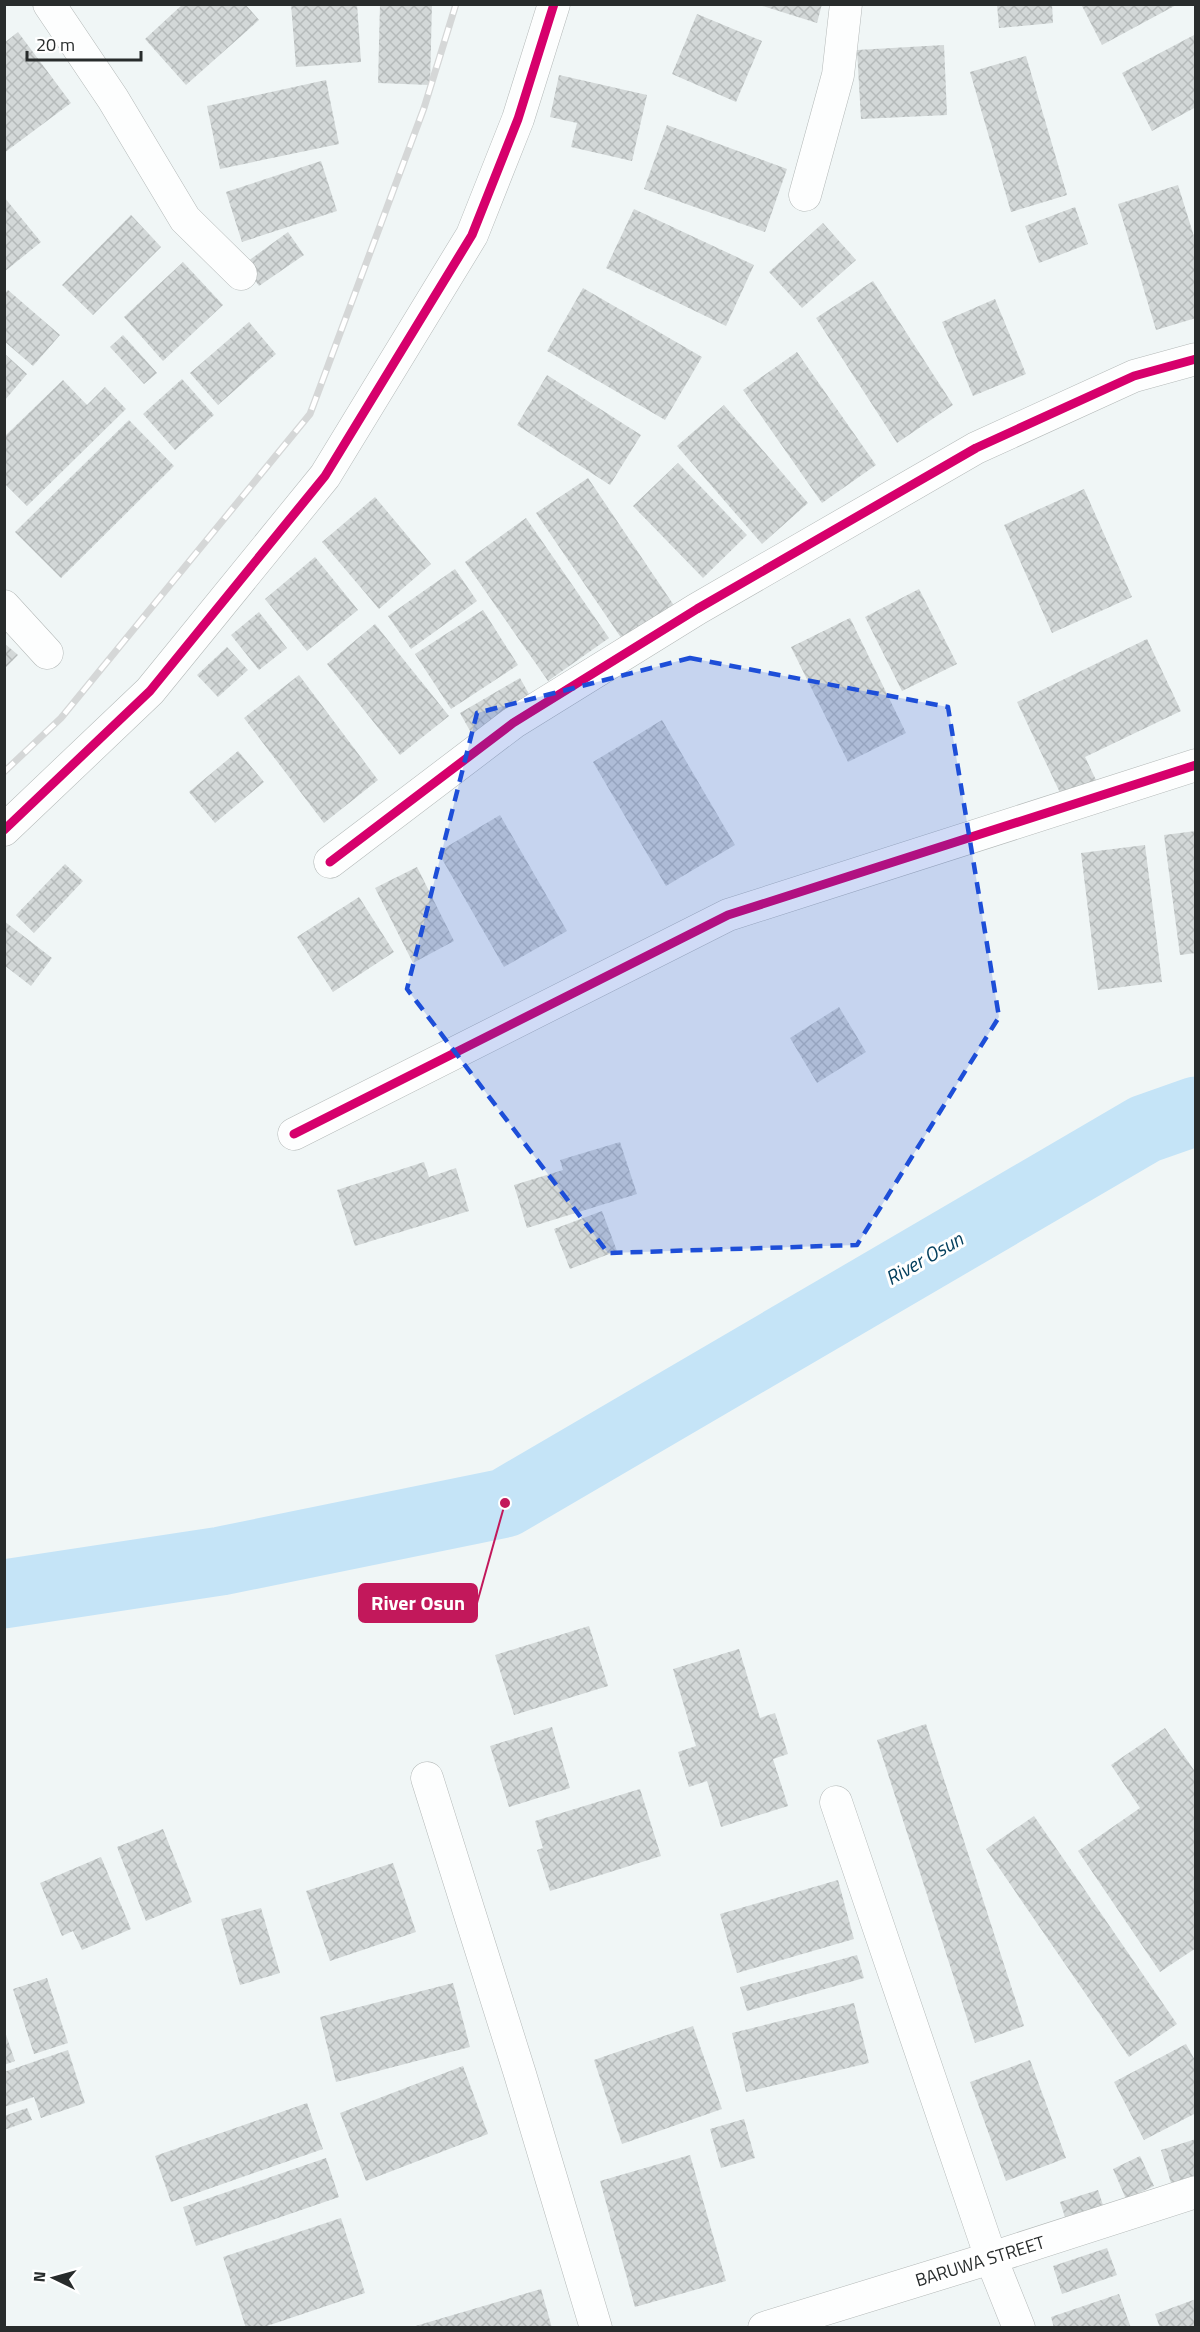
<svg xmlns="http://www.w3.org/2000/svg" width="1200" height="2332" font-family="'Titillium Web',sans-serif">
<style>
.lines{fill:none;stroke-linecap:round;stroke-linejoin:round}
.river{stroke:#c5e4f7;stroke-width:69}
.building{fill:url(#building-cross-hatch)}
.street-casing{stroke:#b4b9b8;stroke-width:33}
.street{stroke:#fdfefe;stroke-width:32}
.rail-casing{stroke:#d5d7d7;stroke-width:7}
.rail{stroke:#fff;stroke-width:4.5;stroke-dasharray:14;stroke-linecap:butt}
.cycleway-casing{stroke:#fff;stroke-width:13}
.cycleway{stroke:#d6006c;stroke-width:9}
.marked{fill:#1d4ed8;fill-opacity:0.2;stroke:#1d4ed8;stroke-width:4.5;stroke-dasharray:12 8;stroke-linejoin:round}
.labels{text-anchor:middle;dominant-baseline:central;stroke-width:6;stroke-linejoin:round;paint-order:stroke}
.street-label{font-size:18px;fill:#282c2c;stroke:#fff}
.water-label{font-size:20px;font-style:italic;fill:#05405e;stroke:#fff}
.leader{fill:none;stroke:#c2185b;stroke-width:2}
.callout-dot{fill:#c2185b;stroke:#fff;stroke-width:2}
.callout{fill:#c2185b;stroke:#c2185b;stroke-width:2}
.callout-label{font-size:20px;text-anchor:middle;font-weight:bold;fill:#fff}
</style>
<defs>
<pattern id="building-cross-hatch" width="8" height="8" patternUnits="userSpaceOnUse" patternTransform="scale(1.5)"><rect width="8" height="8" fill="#d3d8d8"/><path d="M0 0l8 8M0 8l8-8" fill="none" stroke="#b5baba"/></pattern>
</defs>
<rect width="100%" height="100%" fill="#f0f6f6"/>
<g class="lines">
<path class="river" d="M4 1594 221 1561 505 1503 1145 1129 1196 1111"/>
</g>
<path class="building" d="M183 4H245L259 20 186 85 145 39Z
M291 4H357L361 62 296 67Z
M380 4H432L430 85 378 83Z
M756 4H822L817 23Z
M997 4H1052L1053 23 999 28Z
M1081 4H1178L1102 45Z
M697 14 762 41 736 102 672 74Z
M18 32 71 103 4 153V43Z
M1196 34V107L1152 131 1122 73Z
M944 45 947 115 861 119 857 50Z
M1026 56 1067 195 1011 212 970 72Z
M559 75 647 95 632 161 571 147 577 123 550 117Z
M326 80 339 144 220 169 207 106Z
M667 125 787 169 765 232 644 189Z
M321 161 337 211 242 242 226 192Z
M1178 185 1196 243V318L1156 330 1118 204Z
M4 197 41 242 4 272Z
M1075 207 1088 244 1039 263 1025 226Z
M634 209 754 265 726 326 606 268Z
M131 215 161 247 93 315 62 285Z
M823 223 856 260 802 308 769 272Z
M288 232 304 255 259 286 244 264Z
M183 262 223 305 163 361 124 317Z
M873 281 953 405 897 443 816 318Z
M583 288 702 357 665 420 547 351Z
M8 290 60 335 33 366 4 341V294Z
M995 299 1026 374 973 396 942 322Z
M249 322 276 354 218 405 190 373Z
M123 335 157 373 144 384 110 347Z
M797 352 876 465 822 503 743 390Z
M5 354 27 374 5 400Z
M547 375 641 435 610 485 517 425Z
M182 379 214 415 175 450 143 414Z
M63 380 87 405 105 387 126 409 27 506 4 483V437Z
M724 405 808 503 762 544 677 446Z
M129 420 174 466 61 578 15 532Z
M678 463 747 535 703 578 633 506Z
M588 478 675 607 624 642 536 513Z
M1084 489 1132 597 1052 633 1004 525Z
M375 497 431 564 379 609 322 542Z
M526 518 609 638 548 681 465 562Z
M315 557 358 610 307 651 265 599Z
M455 569 477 601 411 649 388 616Z
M919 589 957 664 902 691 865 617Z
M483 610 518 665 451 709 415 654Z
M259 612 287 648 259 670 231 635Z
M850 618 906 733 848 762 791 647Z
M375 624 449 716 400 755 327 664Z
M1147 639 1181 711 1085 757 1097 782 1063 799 1017 702Z
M4 643 18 655 4 669Z
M227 647 248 670 218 697 197 675Z
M299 675 378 780 324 823 244 718Z
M520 678 534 703 474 738 460 713Z
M662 720 735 845 666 886 593 762Z
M238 751 264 782 215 823 189 792Z
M500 815 567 931 504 967 438 852Z
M1196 831V953L1180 955 1164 835Z
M1145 845 1162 982 1098 990 1081 853Z
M65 864 83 881 34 933 16 915Z
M417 867 454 941 413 963 375 888Z
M359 897 394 952 333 992 297 937Z
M4 921 52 958 31 986 4 965Z
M839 1007 866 1052 817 1083 790 1038Z
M620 1142 637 1194 527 1228 514 1185 563 1170 560 1160Z
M424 1162 429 1177 456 1168 469 1211 355 1246 337 1190Z
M602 1211 617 1251 570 1269 554 1229Z
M589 1626 608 1686 514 1715 495 1655Z
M739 1649 760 1718 775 1713 788 1754 773 1759 788 1806 721 1827 707 1781 689 1787 678 1752 696 1746 673 1669Z
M926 1724 1024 2026 975 2043 877 1740Z
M552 1727 570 1788 509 1807 490 1746Z
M1165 1728 1196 1773V1948L1160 1972 1078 1851 1140 1808 1111 1765Z
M640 1789 661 1856 550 1891 537 1850 543 1848 535 1821Z
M1034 1816 1177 2024 1129 2057 986 1849Z
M163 1829 192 1902 146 1921 117 1847Z
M101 1857 131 1929 82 1950 73 1931 62 1936 40 1883Z
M393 1863 416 1932 330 1961 306 1891Z
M838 1880 854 1939 737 1973 720 1914Z
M261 1908 280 1973 240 1985 221 1919Z
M857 1955 864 1978 747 2011 740 1987Z
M47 1978 68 2043 34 2054 13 1989Z
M453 1983 470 2047 336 2082 320 2017Z
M854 2003 869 2063 746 2092 732 2033Z
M693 2026 722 2109 622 2144 594 2060Z
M5 2032 15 2061 4 2065V2033Z
M1186 2044 1196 2062V2113L1144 2140 1114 2082Z
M68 2050 85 2103 41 2118 34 2097 4 2107V2072Z
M1030 2060 1066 2158 1006 2181 970 2082Z
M463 2066 488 2134 366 2181 340 2113Z
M307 2103 323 2149 171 2202 155 2156Z
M27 2108 32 2120 4 2130V2116Z
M744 2119 755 2158 721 2168 710 2129Z
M1196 2139V2175L1171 2183 1161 2150Z
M690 2155 726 2281 635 2307 600 2181Z
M1140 2156 1154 2186 1126 2199 1113 2169Z
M326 2158 339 2197 196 2246 183 2207Z
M1098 2190 1103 2205 1065 2217 1060 2202Z
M341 2218 365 2293 261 2328H246L223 2257Z
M1107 2248 1117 2275 1062 2294 1053 2266Z
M541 2289 552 2328H412V2327Z
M1119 2294 1131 2328H1054L1051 2317Z
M1196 2299V2328H1160L1155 2314Z"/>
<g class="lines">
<g class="street-casing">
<path id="street" d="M49 4 113 99 185 219 241 274
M805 195 838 75 846 4
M4 606 47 653
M4 830 150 691 325 476 472 235 518 119 554 4
M330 862 513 723 697 609 976 448 1134 376 1196 359
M294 1134 728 915 1196 765
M427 1778 520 2074 596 2328
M836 1802 991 2258 1019 2328
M764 2328 991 2258 1196 2192"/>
</g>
<use href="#street" class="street"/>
<g class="rail-casing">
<path id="rail" d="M4 772 61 718 310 414 424 108 456 4"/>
</g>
<use href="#rail" class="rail"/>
<g class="cycleway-casing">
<path id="cycleway" d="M4 830 150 691 325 476 472 235 518 119 554 4
M330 862 513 723 697 609 976 448 1134 376 1196 359
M294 1134 728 915 1196 765"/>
</g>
<use href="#cycleway" class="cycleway"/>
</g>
<path class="marked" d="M690 658 948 707 999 1017 857 1245 608 1253 407 989 477 713Z"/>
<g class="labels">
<g class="street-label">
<text transform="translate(980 2261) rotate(-17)">BARUWA STREET</text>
</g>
<g class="water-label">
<text transform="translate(924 1258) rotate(-30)">River Osun</text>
</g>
</g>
<path class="leader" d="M505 1503L477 1603"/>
<circle class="callout-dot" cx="505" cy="1503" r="6"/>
<rect class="callout" x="359" y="1584" width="118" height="38" rx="6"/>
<g class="callout-label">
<text x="418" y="1610">River Osun</text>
</g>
<rect width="1200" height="2332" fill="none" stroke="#282c2c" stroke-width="12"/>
<g transform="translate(54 2278) rotate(275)" stroke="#ffffff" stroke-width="4.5" paint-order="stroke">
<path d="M0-4.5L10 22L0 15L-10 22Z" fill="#282c2c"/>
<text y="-9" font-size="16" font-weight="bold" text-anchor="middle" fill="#282c2c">N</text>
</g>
<path d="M27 51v9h114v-9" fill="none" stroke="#282c2c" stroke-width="3"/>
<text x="36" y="51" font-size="18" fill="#282c2c" stroke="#ffffff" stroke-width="4.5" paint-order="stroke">20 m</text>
</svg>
